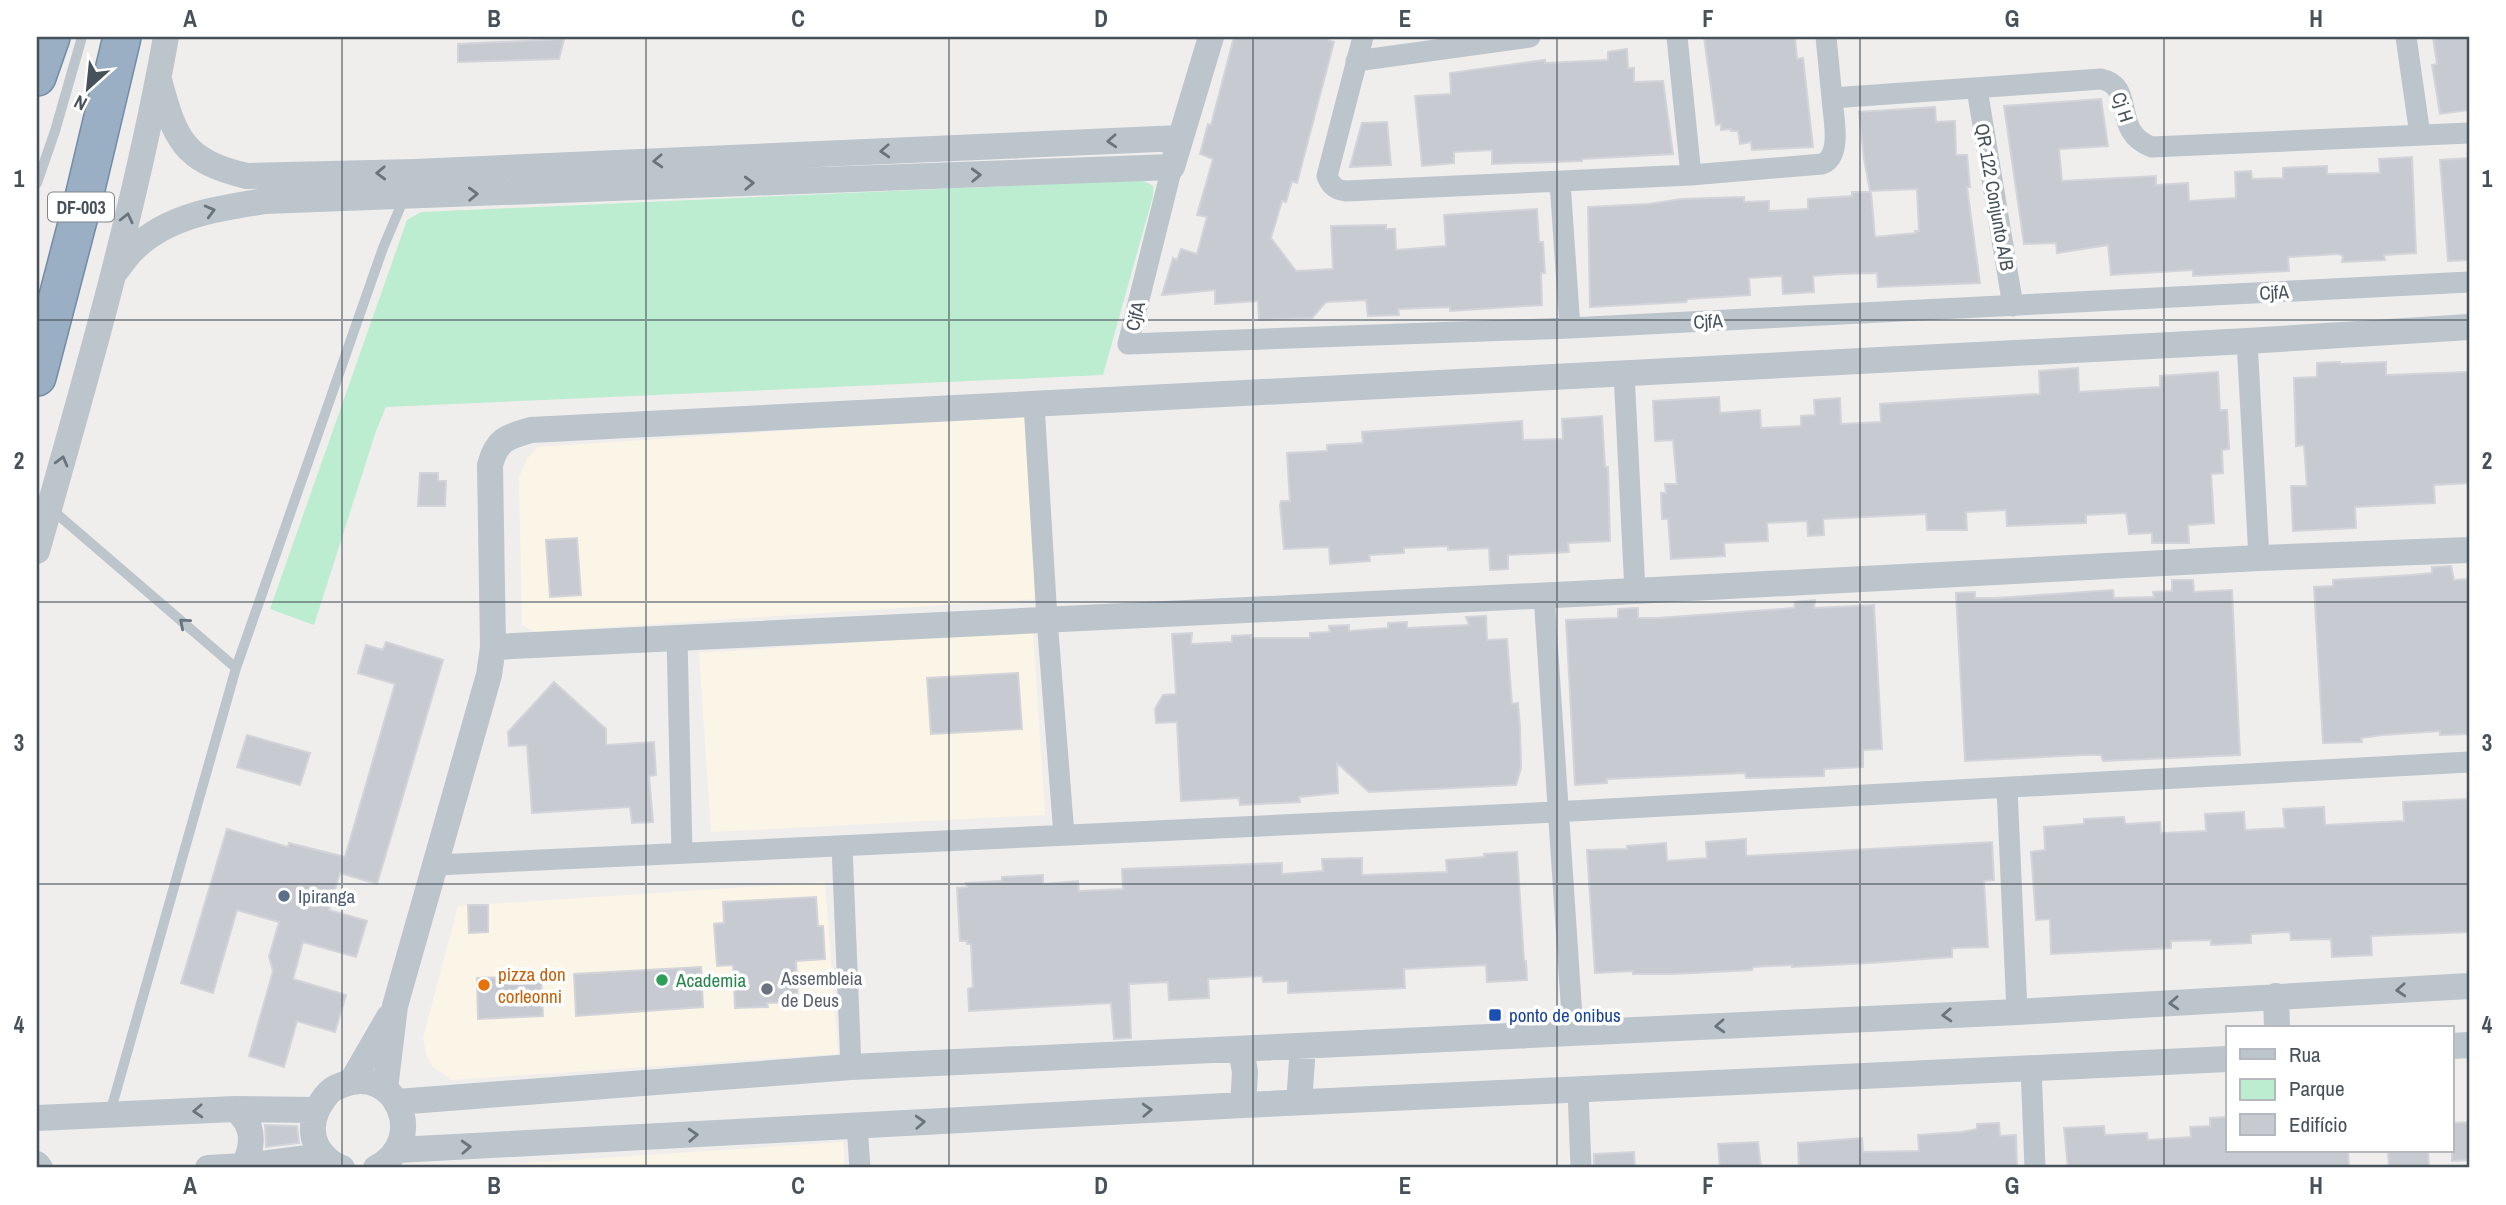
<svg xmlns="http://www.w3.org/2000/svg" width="2506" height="1205" font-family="'Archivo Narrow',sans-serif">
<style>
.commercial{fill:#fbf5e7}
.green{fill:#bdedd0}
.building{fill:#c7cad0;stroke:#d2d4d9;stroke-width:2}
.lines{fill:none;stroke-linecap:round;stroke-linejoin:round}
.trunk-casing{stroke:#728ba7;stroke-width:40}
.service{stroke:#bcc5cc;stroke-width:10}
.minor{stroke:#bcc5cc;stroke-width:21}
.tertiary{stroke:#bcc5cc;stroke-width:26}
.trunk{stroke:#9aaec4;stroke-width:37}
.oneway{stroke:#69747c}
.grid{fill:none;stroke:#46515a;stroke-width:2;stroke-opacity:0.55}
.service-dot{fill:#5c6f8a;stroke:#fff;stroke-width:2.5}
.leisure-dot{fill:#2e9e5b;stroke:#fff;stroke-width:2.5}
.food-dot{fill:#e8710a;stroke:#fff;stroke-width:2.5}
.worship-dot{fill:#6b7280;stroke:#fff;stroke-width:2.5}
.transit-dot{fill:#1a4fb4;stroke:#fff;stroke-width:2.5}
.labels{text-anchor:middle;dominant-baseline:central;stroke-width:7;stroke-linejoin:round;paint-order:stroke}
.shield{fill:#fff;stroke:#7e858c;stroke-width:2}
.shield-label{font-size:18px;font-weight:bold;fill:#46515a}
.street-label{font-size:19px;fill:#46515a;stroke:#fff}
.service-label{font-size:19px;fill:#4e5e75;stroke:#fff;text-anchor:start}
.food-label{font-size:19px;fill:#c56008;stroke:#fff;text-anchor:start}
.worship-label{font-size:19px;fill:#5b616d;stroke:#fff;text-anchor:start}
.leisure-label{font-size:19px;fill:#27864d;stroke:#fff;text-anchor:start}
.transit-label{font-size:19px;fill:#164399;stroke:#fff;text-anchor:start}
.neatline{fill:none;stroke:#46515a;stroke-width:2.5}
.grid-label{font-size:23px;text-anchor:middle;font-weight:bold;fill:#46515a}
</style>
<rect width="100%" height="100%" fill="#f0eded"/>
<path class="commercial" d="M1026 415 1036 599 535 632 522 625 519 477 527 459 537 447Z
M1033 631 1045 815 711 832 699 653Z
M825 882 838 1054 452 1080 432 1066 426 1054 423 1038 458 906Z
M843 1142 845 1168H450Z"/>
<path class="green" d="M1142 180 1153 186V196L1103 375 386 407 376 431 314 625 270 609 407 220 421 212Z"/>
<path class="building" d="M1234 37H1328V40L1334 42 1297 183 1292 181 1286 202 1282 201 1271 238 1296 271 1333 269 1331 226 1386 225V229H1395L1396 250 1446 246 1444 215 1537 209 1539 242H1543L1545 273H1541L1542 305 1450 311V307L1398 309 1399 315 1368 316 1366 300 1326 302 1312 318 1259 320 1258 301 1215 304V290L1162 295 1173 258 1177 260 1181 249 1197 254 1207 217 1197 215 1213 159 1200 154 1208 124 1211 125Z
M1704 37H1795L1797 59 1803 58 1813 147 1752 150 1751 142 1740 144 1738 131H1731V129L1721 130V124L1716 125Z
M2444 37H2469V110L2440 114 2432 65 2437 64 2433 38Z
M564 39 559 59 458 62V44Z
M1627 49 1628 68H1634V82L1663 81 1673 154 1582 159V161L1492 164V150L1454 152V163L1422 166 1415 96 1451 94 1450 73 1545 60V63L1608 60V52Z
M2101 99 2108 146 2059 149 2062 181 2156 176V185L2188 183 2189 201 2236 198 2235 172 2251 171 2252 179 2283 178V168L2327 166V174L2380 173 2379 159 2412 157 2416 253 2384 255 2385 260 2342 262 2343 256 2339 254 2288 257 2289 271 2193 276V270L2111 275 2108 245 2057 253 2056 243 2024 244 2004 106Z
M1935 107 1936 122 1955 121 1956 155H1967L1970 187H1967L1980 283 1878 287 1877 273 1840 274 1813 276 1814 292 1783 294 1782 276 1749 278 1750 295 1688 299 1686 302 1590 307 1588 207 1649 204 1681 199 1744 197V202L1769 201V211L1808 209V199L1852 196V192H1871L1875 237 1916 233 1915 231H1919L1917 189 1870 191 1864 159 1859 112Z
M1387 122 1391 165 1350 167 1362 123Z
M2469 158V260L2448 261 2440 160Z
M2340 362V364L2386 362V375L2467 372 2469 377V483L2434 485 2435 503 2355 507 2356 528 2293 531 2291 486H2307L2304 445 2296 446 2294 378 2317 377V363Z
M2078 368 2079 392 2160 387V376L2218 372 2220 410H2227L2229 449 2222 450 2223 473 2211 474 2214 523 2188 525 2189 543H2152V533L2129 534 2126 513 2086 515V523L2007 526 2006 510 1966 512 1967 530H1927L1926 514 1823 519 1824 535 1808 536 1807 521 1767 523 1768 541 1724 543 1725 556 1671 559 1668 519H1662L1661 493H1666L1665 484H1677L1673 440 1655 441 1653 401 1719 397 1720 413 1760 410 1761 428 1801 426V416L1815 415 1814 400 1840 398 1841 424 1881 422 1880 404 2040 394 2039 371Z
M1602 416 1605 467H1608L1610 541 1568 543 1569 552 1508 555V569L1490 570 1489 548 1448 550V546L1404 548V553L1369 555 1370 561 1330 564 1329 547 1284 549 1280 505 1281 501H1290L1287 453 1327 451V445L1363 443 1362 432 1522 421 1523 440 1563 439 1562 419Z
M420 473H438V481H446L445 506H418Z
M577 538 581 595 550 597 546 540Z
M2451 566 2454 580 2469 579V734L2440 735V731L2382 735 2361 738 2362 742 2323 743 2314 587 2333 586V580L2412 575 2432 573V567Z
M2172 580H2193L2194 592 2232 590 2240 755 2103 761 2101 755H2083L1965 761 1956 593 1975 592V598H1996L2113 590 2114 598 2154 597 2153 592 2172 591Z
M1815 600 1814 608 1874 605 1882 749 1863 750V767L1824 769V776L1746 778 1745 773 1607 779V783L1575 785 1566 620 1618 618V609L1638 608V618H1658L1794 608 1795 602Z
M1486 616 1487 640 1507 639 1512 704 1518 703 1520 727 1521 768 1516 785 1369 792 1337 763 1338 793 1299 797 1300 802 1259 804 1240 805 1239 798 1181 801 1177 722 1156 723 1155 709 1163 695 1176 694 1172 634 1192 633 1191 644 1232 642V636L1251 635V638H1310V633L1330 632 1329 626 1349 625V631L1388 628V623L1407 622V628L1469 625 1466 617Z
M386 642 443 660 377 884 340 873 329 910 367 921 356 957 303 942 293 979 346 995 335 1032 297 1021 284 1067 249 1056 273 971 269 957 279 922 237 910 213 993 181 983 227 829 288 847 289 843 345 857 395 684 358 673 366 645 383 650Z
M1018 673 1022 729 931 734 927 678Z
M554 682 606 729V745L654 742 656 775 649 776 653 822 632 823 630 807 532 813 527 745 509 746 508 732Z
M247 735 310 753 300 785 237 767Z
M2469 799V932L2371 936 2372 955 2332 957 2331 939 2291 940 2290 932 2251 934V943L2211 945V940L2171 941V948L2051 954 2050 919 2036 920 2031 852 2045 850 2044 827 2084 824V819L2124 817 2125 824 2160 822 2161 833 2206 831 2205 814 2244 812 2245 830 2285 828 2283 809 2324 807 2325 825 2404 821 2403 802Z
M1746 839V856L1992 842 1994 880 1984 881 1988 947 1952 948V957L1869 963 1792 967V965L1753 967 1752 970 1673 974H1633V971L1595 973 1587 850 1627 849V846L1666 843 1667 861 1707 858 1706 842Z
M1517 852 1524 961H1526L1527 980 1487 982 1486 965 1404 969 1405 988 1288 993V981L1263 982 1262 976 1208 979 1209 998 1169 1000 1168 982 1129 984 1131 1038 1114 1039 1111 1003 969 1011 968 989 973 987 971 944H967V941H960L957 888 967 887 966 883 1002 881V877L1043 875V884L1078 881 1079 891 1123 889 1122 869 1282 863V874L1323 871 1322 859 1362 858V875L1447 872 1446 860 1485 857 1484 854Z
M816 897 818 926H823L825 959 796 961 798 1002 767 1003 768 1007 735 1008 733 965 717 966 714 924 724 923 723 902Z
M468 905H488V932L469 933Z
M701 967 703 1007 576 1016 574 974Z
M541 976 543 1016 478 1019 477 978Z
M2228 1117V1151H2348L2349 1168H2068L2064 1128 2104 1126 2105 1135 2147 1133 2148 1140 2191 1137 2190 1127 2210 1126V1118Z
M2469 1122V1160L2452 1161V1123Z
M1999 1123 2000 1136 2016 1135 2017 1168H1799L1798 1143 1862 1138 1863 1152 1919 1151 1918 1135 1962 1132 1977 1129V1124Z
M265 1125 297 1126 299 1143 266 1147Z
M1758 1142 1761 1168H1720L1718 1144Z
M2388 1151H2428L2429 1168H2389Z
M1634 1152 1635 1168H1594V1154Z"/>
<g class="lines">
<g class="trunk-casing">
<path id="trunk" d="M37 77 51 37
M37 377 84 197 122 37"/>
</g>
<path class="service" d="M37 183 55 131 82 37
M50 508 236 668
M110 1113 236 668 383 248 405 196"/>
<path class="minor" d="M1363 37 1327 176C1331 186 1336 190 1346 191L1691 175 1822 164C1843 156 1833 117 1832 98
M1677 37 1691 175
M1826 37 1832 98 2101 79C2137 86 2110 132 2152 147L2469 133
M2406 37 2420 135
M1356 61 1530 37
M1977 89 2013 306
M1172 167 1128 344 1570 328 2469 282
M1560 182 1570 328
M2247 341 2259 558
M1624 373 1635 591
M1034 404 1047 619 1064 835
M1544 595 1573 1032
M677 638 682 853
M2007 788 2017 1012
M842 846 851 1067
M436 865 1535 813 2469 762
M2031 1067 2035 1168
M1578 1090 1581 1168
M857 1126 860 1168"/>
<path class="tertiary" d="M159 80C175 139 183 161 247 176L415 172 1180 138
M114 273C121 265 127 255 135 248 169 215 220 208 265 201L1172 167 1211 37
M37 551C85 381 135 210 166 37
M493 647 1635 591 2259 558 2469 550
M2276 996 2277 1028
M2452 1046 2469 1045
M1241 1049 1245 1072 1243 1105
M352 1081 389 1017
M385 1089 395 1006 489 675 493 647 490 465C497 439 507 437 531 430L2247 341 2469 327
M397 1102 851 1067 2017 1012 2469 986
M1299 1102 1303 1047
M235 1109C255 1125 254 1144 244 1166
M37 1118 235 1109 315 1110
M398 1150 1243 1105 2228 1059
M37 1164 40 1168
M208 1168 244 1166 323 1156
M342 1168C327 1163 314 1148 313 1132 312 1118 317 1108 325 1097 330 1090 334 1088 342 1085 395 1063 430 1140 376 1168"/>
<use href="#trunk" class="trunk"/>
</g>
<defs><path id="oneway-chevron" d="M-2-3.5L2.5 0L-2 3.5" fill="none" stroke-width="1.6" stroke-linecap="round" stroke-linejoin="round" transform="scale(1.75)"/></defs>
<g class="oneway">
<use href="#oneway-chevron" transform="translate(1112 141) rotate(177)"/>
<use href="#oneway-chevron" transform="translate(885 151) rotate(177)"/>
<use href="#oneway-chevron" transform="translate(658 161) rotate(177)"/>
<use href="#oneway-chevron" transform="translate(381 173) rotate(178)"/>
<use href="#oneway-chevron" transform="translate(976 175) rotate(-2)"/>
<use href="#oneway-chevron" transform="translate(749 183) rotate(-2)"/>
<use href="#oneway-chevron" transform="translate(473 194) rotate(-2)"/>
<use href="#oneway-chevron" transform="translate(210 211) rotate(-15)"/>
<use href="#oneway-chevron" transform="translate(127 218) rotate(-77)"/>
<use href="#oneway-chevron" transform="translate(62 461) rotate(-75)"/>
<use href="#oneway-chevron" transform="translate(184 623) rotate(-139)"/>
<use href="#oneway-chevron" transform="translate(2401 990) rotate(177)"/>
<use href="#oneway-chevron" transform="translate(2174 1003) rotate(177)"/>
<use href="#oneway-chevron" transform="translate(1947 1015) rotate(177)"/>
<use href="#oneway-chevron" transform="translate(1720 1026) rotate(177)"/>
<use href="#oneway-chevron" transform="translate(1147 1110) rotate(-3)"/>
<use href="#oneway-chevron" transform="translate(198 1111) rotate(177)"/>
<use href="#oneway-chevron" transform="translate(920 1122) rotate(-3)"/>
<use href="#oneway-chevron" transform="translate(693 1135) rotate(-3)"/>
<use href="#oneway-chevron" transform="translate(466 1147) rotate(-3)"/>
</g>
<path class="grid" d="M342 37V1168M646 37V1168M949 37V1168M1253 37V1168M1557 37V1168M1860 37V1168M2164 37V1168M37 320H2469M37 602H2469M37 884H2469"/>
<circle class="service-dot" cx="284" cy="896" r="7"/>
<circle class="leisure-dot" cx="662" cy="980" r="7"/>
<circle class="food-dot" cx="484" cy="985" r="7"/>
<circle class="worship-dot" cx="767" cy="989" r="7"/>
<rect class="transit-dot" x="1488" y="1008" width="14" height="14" rx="3.5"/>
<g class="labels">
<rect class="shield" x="48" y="192.5" width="66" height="29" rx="5"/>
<g class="shield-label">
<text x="81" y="207">DF-003</text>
</g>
<g class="street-label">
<text transform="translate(2123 107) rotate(72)">Cj H</text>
<text transform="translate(1995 197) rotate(80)">QR 122 Conjunto A/B</text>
<text transform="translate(2274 292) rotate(-3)">CjfA</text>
<text transform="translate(1135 316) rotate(-76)">CjfA</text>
<text transform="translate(1708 321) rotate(-3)">CjfA</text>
</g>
<g class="service-label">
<text x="298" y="896">Ipiranga</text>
</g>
<g class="food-label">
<text x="498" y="974">pizza don<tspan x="498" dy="22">corleonni</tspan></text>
</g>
<g class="worship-label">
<text x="781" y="978">Assembleia<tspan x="781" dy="22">de Deus</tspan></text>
</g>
<g class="leisure-label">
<text x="676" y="980">Academia</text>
</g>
<g class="transit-label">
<text x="1509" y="1015">ponto de onibus</text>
</g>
</g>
<rect width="2506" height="1205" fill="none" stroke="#ffffff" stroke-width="77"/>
<rect x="2226" y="1026" width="228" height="126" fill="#ffffff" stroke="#b5b9bd" stroke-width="2"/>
<rect x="2240" y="1049" width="35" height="10" fill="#bcc5cc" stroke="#b5b9bd" stroke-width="2"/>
<text x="2289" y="1062" font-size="21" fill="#46515a">Rua</text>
<rect x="2240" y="1079" width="35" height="21" fill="#bdedd0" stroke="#b5b9bd" stroke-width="2"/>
<text x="2289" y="1096" font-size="21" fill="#46515a">Parque</text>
<rect x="2240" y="1114" width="35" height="21" fill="#c7cad0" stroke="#b5b9bd" stroke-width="2"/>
<text x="2289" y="1132" font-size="21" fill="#46515a">Edifício</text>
<g transform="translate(88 88) rotate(207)" stroke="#ffffff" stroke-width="5" paint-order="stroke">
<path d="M0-5L12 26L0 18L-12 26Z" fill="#46515a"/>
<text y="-10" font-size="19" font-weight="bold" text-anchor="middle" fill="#46515a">N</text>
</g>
<rect x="38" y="38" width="2430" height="1128" class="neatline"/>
<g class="grid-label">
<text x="190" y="27">A</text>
<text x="494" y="27">B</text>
<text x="798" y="27">C</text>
<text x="1101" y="27">D</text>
<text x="1405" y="27">E</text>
<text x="1708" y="27">F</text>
<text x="2012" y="27">G</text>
<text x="2316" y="27">H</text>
<text x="19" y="187">1</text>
<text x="2487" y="187">1</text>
<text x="19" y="469">2</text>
<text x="2487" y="469">2</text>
<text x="19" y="751">3</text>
<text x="2487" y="751">3</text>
<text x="19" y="1033">4</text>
<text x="2487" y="1033">4</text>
<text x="190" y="1194">A</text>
<text x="494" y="1194">B</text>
<text x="798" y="1194">C</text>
<text x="1101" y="1194">D</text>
<text x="1405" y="1194">E</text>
<text x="1708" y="1194">F</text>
<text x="2012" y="1194">G</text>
<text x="2316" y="1194">H</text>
</g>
</svg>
